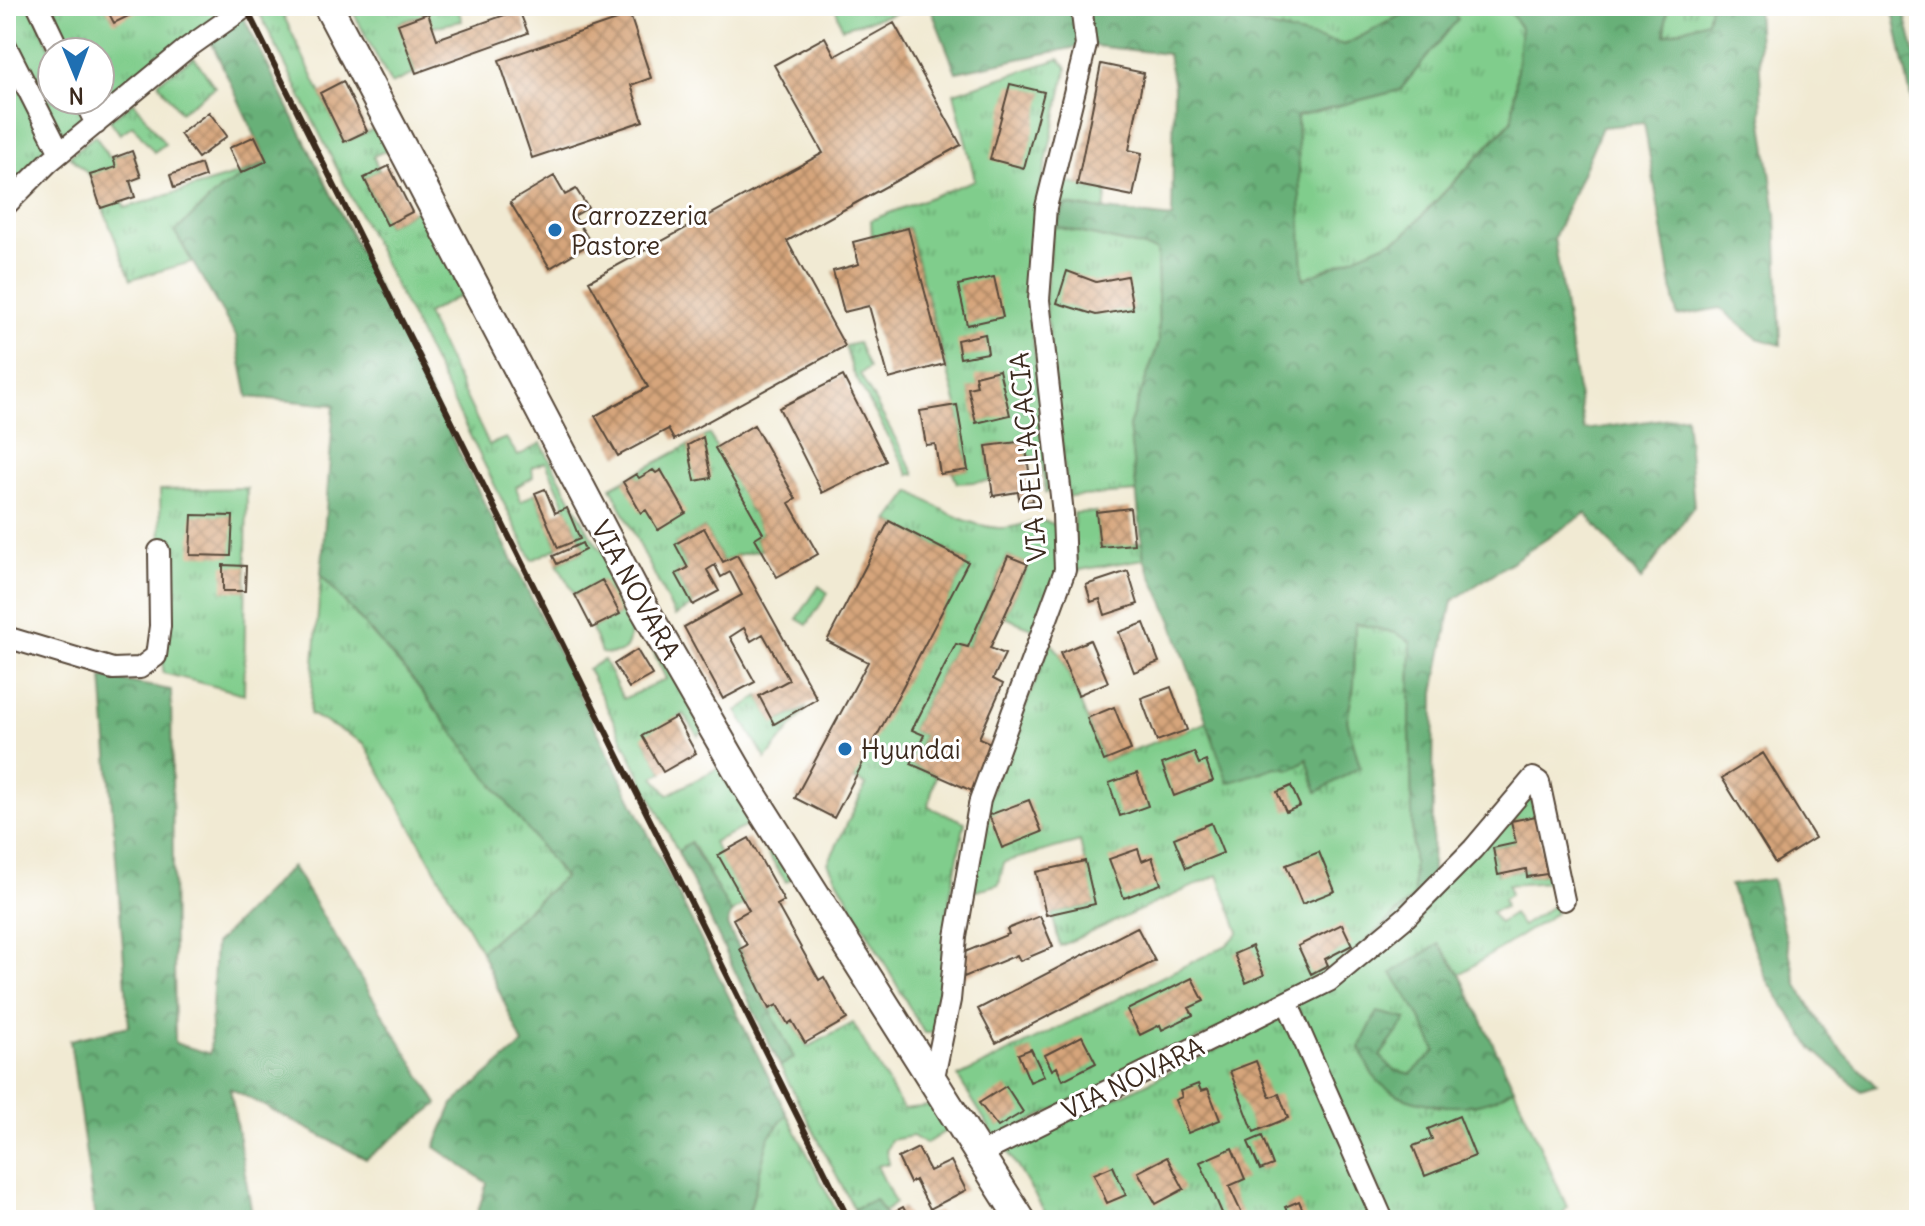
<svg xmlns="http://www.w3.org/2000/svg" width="1925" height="1226" font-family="Delius,sans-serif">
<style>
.grass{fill:url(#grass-tufts);stroke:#5e7c55;stroke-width:2}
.forest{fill:url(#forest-crowns);stroke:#526d4b;stroke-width:2}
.building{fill:url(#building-cross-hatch)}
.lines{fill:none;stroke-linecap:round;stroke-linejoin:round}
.street-casing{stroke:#564739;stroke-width:24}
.secondary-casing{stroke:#564739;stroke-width:32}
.street{stroke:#fff;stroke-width:20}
.secondary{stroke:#fff;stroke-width:28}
.rail{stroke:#3b2a1e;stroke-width:6}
.poi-dot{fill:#1f6fb2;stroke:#fff;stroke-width:3}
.labels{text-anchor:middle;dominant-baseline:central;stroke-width:6;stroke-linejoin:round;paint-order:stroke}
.poi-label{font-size:26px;fill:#3b2a1e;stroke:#fff;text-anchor:start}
.street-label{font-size:26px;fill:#3b2a1e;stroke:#fff}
</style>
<defs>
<pattern id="grass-tufts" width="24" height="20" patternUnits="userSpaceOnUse" patternTransform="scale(2)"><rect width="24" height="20" fill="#80cd8c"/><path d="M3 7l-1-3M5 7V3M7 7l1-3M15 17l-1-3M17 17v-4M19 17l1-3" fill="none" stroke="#6aa772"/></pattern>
<pattern id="forest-crowns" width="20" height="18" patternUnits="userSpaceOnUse" patternTransform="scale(2)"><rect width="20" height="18" fill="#68b078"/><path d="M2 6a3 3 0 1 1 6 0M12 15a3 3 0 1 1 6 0" fill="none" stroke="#578f62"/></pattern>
<pattern id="building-cross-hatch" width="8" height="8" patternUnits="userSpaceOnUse" patternTransform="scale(2)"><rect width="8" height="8" fill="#d6a57b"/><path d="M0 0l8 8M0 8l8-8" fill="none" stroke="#af8764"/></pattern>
</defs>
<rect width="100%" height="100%" fill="#fff"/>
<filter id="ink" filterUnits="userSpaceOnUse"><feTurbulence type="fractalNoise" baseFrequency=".0125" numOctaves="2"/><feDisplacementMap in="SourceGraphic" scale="16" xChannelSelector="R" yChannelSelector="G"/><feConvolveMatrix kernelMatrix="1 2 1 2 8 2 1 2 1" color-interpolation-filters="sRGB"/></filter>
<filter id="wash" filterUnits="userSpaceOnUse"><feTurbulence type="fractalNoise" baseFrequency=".006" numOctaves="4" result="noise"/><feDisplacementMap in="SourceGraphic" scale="32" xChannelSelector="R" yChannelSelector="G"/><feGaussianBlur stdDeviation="1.8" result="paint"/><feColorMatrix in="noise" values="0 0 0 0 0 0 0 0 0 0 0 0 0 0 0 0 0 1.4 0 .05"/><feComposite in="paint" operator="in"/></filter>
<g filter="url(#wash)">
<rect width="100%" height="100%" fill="#f1ead3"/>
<path class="grass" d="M6 6H31L52 52V100H78L88 121 61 143 6 31Z
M44 6H236L97 114 90 100H100V52H67Z
M256 6H279L344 142 378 127 387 150 373 156 379 170 364 179 387 225 426 205 470 290 426 314 489 445 506 438 518 456 541 443 590 534 645 616 630 628C630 651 623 656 601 653L592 628 619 614 601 581 575 595 557 564 585 550 546 462 532 467 533 477 516 487 521 502 535 493 558 548 532 560Z
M350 6H457L462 21 432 27 427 13 399 23 416 73 391 84Z
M835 6H920L842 28Z
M1215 6H1418L1345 45 1217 15Z
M1448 6H1506L1521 28 1512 120 1403 236 1302 280 1297 116 1400 90 1457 19Z
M1667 6H1710L1708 21 1665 35Z
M194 57 215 87 180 112 158 82Z
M1059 59 1067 67 1033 222 1034 244 1027 297 1054 490 1046 493 1041 460 1027 455 1024 441 986 446 991 481 957 483 953 472 968 469 957 405 908 228 872 237 871 220 975 180 954 93Z
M6 60 53 151 6 196Z
M134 102 165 144 154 152 133 125 120 134 110 120Z
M95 135 109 157 132 151 141 177 130 181 135 197 122 201 125 208 241 173 267 161 220 190 175 232 192 262 131 279 90 176 70 156Z
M1057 180 1107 191 1104 210 1065 205 1057 227 1157 250 1159 342 1129 426 1137 492 1068 497 1045 302Z
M858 343 869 368 860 374 915 474 909 475 853 372 845 346Z
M709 434 763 533 755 538 762 550 737 555 723 562 704 528 675 544 688 568 676 575 693 605 675 616 611 487Z
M247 488 244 694 163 673 160 490Z
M911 491C938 508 965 525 998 528 1019 530 1040 512 1059 528L1061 569 1037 630 1004 617 1028 565 1008 556 968 647 956 644 912 730 924 735 911 764 936 775 928 807 965 822 950 896 941 1016 938 1028 931 1033H924L828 863 866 785 852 778 968 562 889 521Z
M1096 512 1100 547 1142 542 1144 559 1074 571V513Z
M321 575 409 675 564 877 481 951 364 743 310 714Z
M819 586 828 593 807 625 797 619Z
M1355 623 1396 633 1411 642 1410 726 1414 899 1327 976 996 1138 958 1077 1227 945 1239 932 1218 875 1060 946 1052 914 1094 904 1080 841 1004 862 999 884 971 892 988 799 1051 643 1060 653 1104 761 1208 722 1228 782 1276 767 1292 769 1307 759 1317 792 1360 767 1347 720 1354 685Z
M644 631 706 728 698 736 684 714 643 737 663 772 654 777 668 795 725 764 793 878 786 882 749 825 713 842 746 904 731 913 691 842 678 852 588 669 604 660 623 699 666 679Z
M759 696 774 723 807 708 766 759 737 711Z
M1531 797 1536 816 1512 821 1516 843 1493 848 1497 874 1526 869 1527 877 1547 874 1549 882 1508 885 1510 895 1503 899 1505 907 1491 912 1499 923 1513 914 1522 926 1554 905 1556 913 1460 974 1439 944 1420 1017 1437 1051 1411 1074 1394 1070 1380 1056 1406 1020 1360 1047 1402 1096 1438 1107 1490 1101 1514 1088 1567 1207 1559 1220H1392L1296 1005 1521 798Z
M777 1005 787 1023 792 1021 808 1047 853 1023 903 1109 930 1106 885 1032 892 1026 955 1125 925 1144 913 1136 891 1140 886 1151 889 1163 877 1166 895 1203 884 1212 875 1199 854 1209 780 1066 794 1058 769 1009Z
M1286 1016 1377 1220H1050L1007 1150Z
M787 1114 841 1220H747L769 1137Z"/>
<path class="forest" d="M930 6H1215L1217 15 1345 45 1418 6H1448L1458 19 1400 90 1297 116 1303 279 1403 236 1512 121 1521 28 1506 6H1667L1665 35 1707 21 1710 6H1757L1762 115 1776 214 1781 345 1757 338 1720 308 1677 316 1644 123 1602 127 1554 238 1584 430 1686 416 1694 506 1641 580 1586 513 1452 601 1434 692 1432 881 1414 899 1410 726 1411 642 1396 633 1355 623 1354 685 1347 720 1360 767 1317 792 1307 759 1292 769 1276 767 1228 783 1171 619 1144 559 1129 426 1159 342 1157 250 1057 227 1065 205 1172 218 1174 87 1168 54 1086 45 956 72Z
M1892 6H1903L1919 70V137Z
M242 14 787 1114 769 1137 747 1220H481L476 1217 487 1183 435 1147 453 1104 523 1044 481 951 564 877 409 675 321 575 334 405 248 397 236 336 175 232 220 190 267 161 210 39Z
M102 677 171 690 175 1043 210 1054 215 944 292 866 438 1104 366 1159 230 1088 253 1220H95L70 1040 129 1026Z
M690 842 731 913 727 925 794 1058 780 1066 678 852Z
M1772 879 1797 985 1829 1037 1876 1086 1861 1091 1813 1049 1766 978 1730 885Z
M1439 944 1460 974 1514 1088C1507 1092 1499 1097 1492 1100 1460 1112 1402 1106 1378 1081 1368 1071 1365 1059 1360 1047L1377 1012 1407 1019 1380 1056 1394 1070 1411 1074 1436 1051 1420 1017 1392 973Z
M875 1199 888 1220H859L854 1209Z"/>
<g id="blocks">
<path class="building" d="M105 6H149L114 23Z
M519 10 528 33 416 73 398 24 428 13 437 39Z
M630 15 651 78 631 85 643 121 532 158 499 60Z
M894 23 961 145 787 241 845 346 674 440 668 429 618 456 595 416 648 387 589 281 823 153 774 65 825 37 835 56Z
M1101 64 1144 73 1129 150 1142 153 1133 196 1077 185Z
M343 81 367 131 344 142 320 93Z
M1010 84 1044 92 1024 168 990 159Z
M209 112 227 136 198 158 180 134Z
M255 136 267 161 241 173 229 148Z
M132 151 141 177 130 181 135 197 101 208 90 175 116 167 113 158Z
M201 164 205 177 174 188 170 175Z
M389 166 412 212 387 225 364 178Z
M554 176 565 195 576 189 588 208 574 216 591 243 550 268 510 202Z
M908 228 944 364 889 379 869 306 844 312 833 271 859 264 853 242Z
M1067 271 1096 282 1127 276 1133 309 1096 315 1057 303Z
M994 277 1003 317 967 325 958 285Z
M985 334 988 353 960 358 957 340Z
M999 370 1010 415 976 423 968 388 977 386 975 376Z
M843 376 886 461 822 493 779 408Z
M957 405 968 470 940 474 935 444 926 445 920 411Z
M754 425 796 499 789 503 818 554 777 577 755 538 763 533 715 448Z
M703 437 711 478 695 481 688 445Z
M1025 441 1033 501 1020 503 1018 492 993 496 986 446Z
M653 470 656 473 661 470 686 513 658 530 646 510 641 513 623 482 636 474 639 478Z
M545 489 555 513 567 508 580 539 558 548 535 493Z
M1130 508 1134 544 1100 547 1096 512Z
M192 515 233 516 231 556 190 555Z
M889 521 968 562 834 818 795 798 868 662 827 641Z
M704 528 723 562 737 555 817 699 774 724 759 696 789 680 763 634 751 641 744 628 730 637 755 682 723 699 684 627 742 595 730 572 721 577 715 565 707 570 719 591 693 605 676 574 688 568 675 544Z
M582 543 585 550 557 564 553 556Z
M1008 556 1028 564 990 648 1005 654 993 679 1003 684 979 738 993 744 972 791 911 764 924 735 912 730 956 644 968 647Z
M223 565 246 566 245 591H223Z
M1128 571 1138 604 1105 615 1100 599 1091 602 1086 585Z
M602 580 620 614 592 628 575 595Z
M1144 623 1159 662 1134 672 1119 632Z
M1090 640 1108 682 1078 695 1060 653Z
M637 650 652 675 629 688 614 664Z
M1171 687 1187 730 1157 741 1141 698Z
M1114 707 1131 750 1104 761 1087 718Z
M676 717 696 753 663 772 642 736Z
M1194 752 1199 764 1206 761 1213 781 1174 796 1162 764Z
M1763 753 1815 838 1775 863 1722 778Z
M1137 773 1148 806 1120 816 1109 783Z
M1291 786 1300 806 1286 812 1277 792Z
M1029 800 1042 832 1002 848 989 815Z
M1536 816 1547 874 1527 877 1526 869 1498 875 1493 848 1516 843 1511 821Z
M1211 823 1223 853 1186 868 1174 838Z
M749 838 784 901 777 905 819 980 824 977 847 1019 805 1043 792 1021 788 1024 777 1005 769 1009 740 949 747 945 733 919 749 910 718 855Z
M1138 849 1142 861 1152 857 1161 884 1124 898 1109 859Z
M1319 852 1335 891 1302 904 1286 865Z
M1085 861 1095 904 1046 915 1036 872Z
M1040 916 1053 947 1020 961 1017 955 964 977 955 956 1009 934 1007 929Z
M1342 924 1352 945 1325 959 1328 965 1311 974 1298 946Z
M1137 927 1155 961 996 1043 978 1009Z
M1252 946 1264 975 1246 983 1234 954Z
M1192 978 1204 1001 1189 1008 1193 1015 1162 1030 1160 1025 1140 1035 1127 1010Z
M1082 1036 1096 1063 1063 1080 1057 1067 1052 1070 1045 1055Z
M1031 1049 1044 1076 1030 1082 1018 1054Z
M1256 1061 1270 1097 1279 1094 1288 1118 1254 1132 1230 1071Z
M1198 1084 1201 1091 1208 1089 1220 1120 1188 1133 1175 1100 1182 1097 1180 1091Z
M1006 1086 1023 1112 998 1127 979 1103Z
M1459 1116 1475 1156 1425 1176 1413 1146 1432 1139 1428 1129Z
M1262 1136 1273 1165 1260 1170 1248 1142Z
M918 1148 930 1171 951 1161 966 1190 930 1209 915 1180 910 1183 898 1158Z
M1232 1148 1245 1179 1229 1186 1242 1214 1225 1220 1200 1162Z
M1167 1157 1184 1189 1156 1204 1138 1172Z
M1113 1166 1126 1195 1107 1203 1094 1174Z
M1299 1201 1307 1220H1291L1285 1207Z
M903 1207 910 1220H888L886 1216Z
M938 1211 943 1220H920Z"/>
</g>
</g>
<g filter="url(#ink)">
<use href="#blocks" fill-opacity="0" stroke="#564739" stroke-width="2"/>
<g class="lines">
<g class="street-casing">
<path id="street" d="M38 6 60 52
M6 46 60 153
M84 100 96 124
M6 205 49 162 186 49 247 6
M6 637 113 669 140 668 156 656 160 626 159 551
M1287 1002 1383 1220
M933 1082 950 1000 956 937 980 800 1065 570 1063 514 1039 300 1046 207 1086 45 1081 6
M980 1154 1329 981 1406 917 1473 849 1533 778 1539 782 1564 900"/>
</g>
<g class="secondary-casing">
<path id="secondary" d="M328 6 641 603 746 785 1021 1220"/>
</g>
<use href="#street" class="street"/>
<use href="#secondary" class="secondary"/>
<path class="rail" d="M245 6 849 1220"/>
</g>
</g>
<g class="poi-dot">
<circle cx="555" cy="230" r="8"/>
<circle cx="845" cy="749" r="8"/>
</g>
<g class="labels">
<g class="poi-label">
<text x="571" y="215">Carrozzeria<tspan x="571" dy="30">Pastore</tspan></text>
<text x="861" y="749">Hyundai</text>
</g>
<g class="street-label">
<text transform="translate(1028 457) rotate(-95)">VIA DELL'ACACIA</text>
<text transform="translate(636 590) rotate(61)">VIA NOVARA</text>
<text transform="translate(1133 1078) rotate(-26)">VIA NOVARA</text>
</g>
</g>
<rect width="1925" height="1226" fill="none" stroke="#fff" stroke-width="32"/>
<g transform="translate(76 76) rotate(179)"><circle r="38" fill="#ffffff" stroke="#b1aaa5" stroke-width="2"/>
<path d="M0-6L14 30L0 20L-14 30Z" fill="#1f6fb2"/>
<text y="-12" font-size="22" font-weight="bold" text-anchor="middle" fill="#3b2a1e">N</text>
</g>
</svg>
